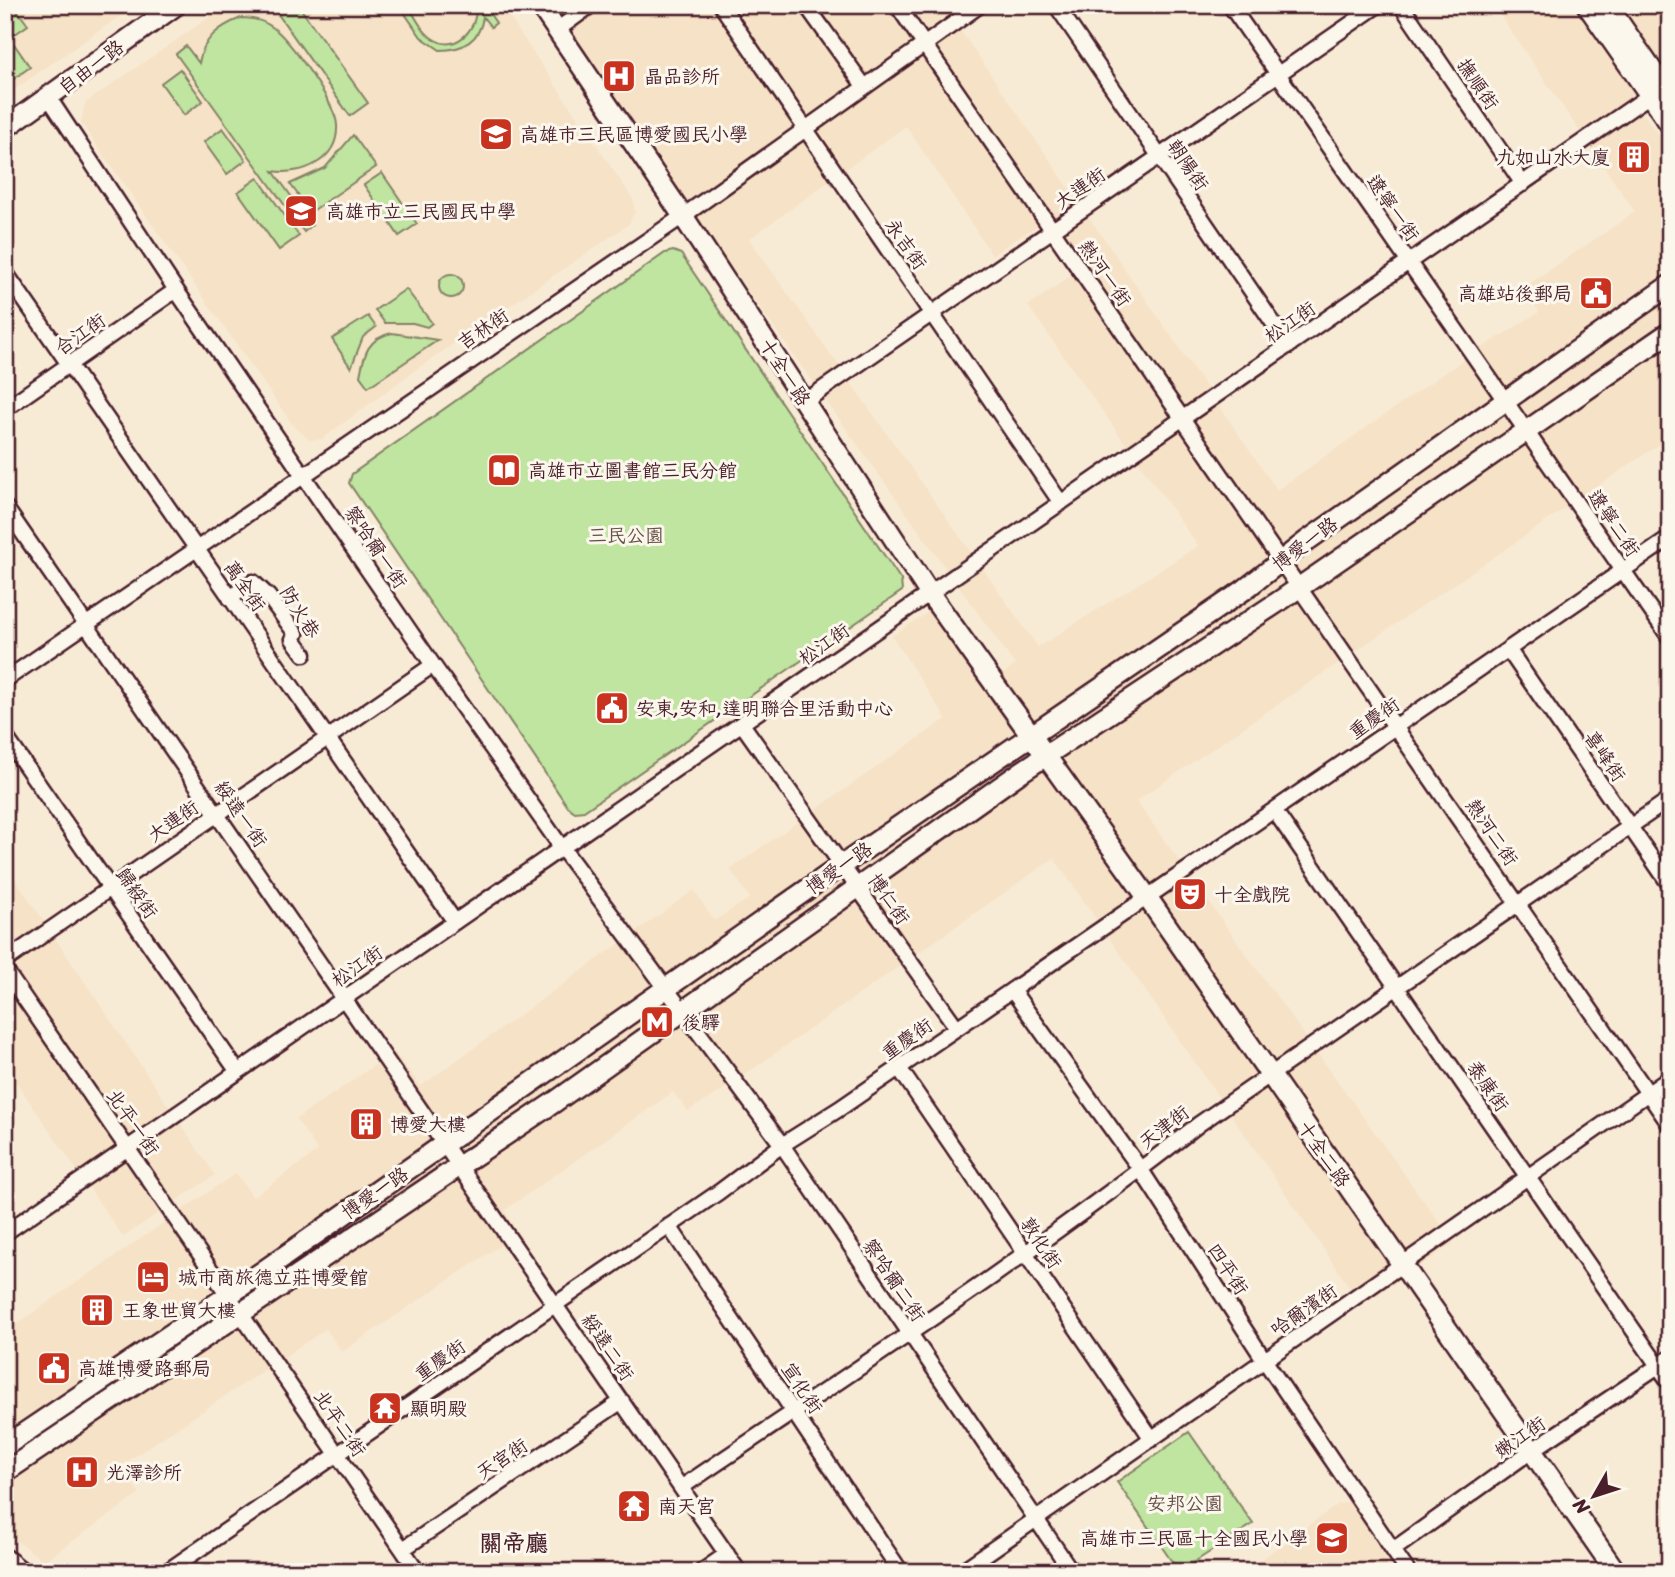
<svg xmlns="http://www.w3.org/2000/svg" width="1675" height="1577" font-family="Sriracha,'LXGW WenKai TC',sans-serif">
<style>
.built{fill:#f6e2c6;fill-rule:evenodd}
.green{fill:#bfe5a0;stroke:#848266;stroke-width:2}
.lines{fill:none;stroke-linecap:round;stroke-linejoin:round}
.street-casing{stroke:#4a1f2b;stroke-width:19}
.secondary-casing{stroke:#4a1f2b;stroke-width:24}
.street{stroke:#fbf7ec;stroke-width:14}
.secondary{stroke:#fbf7ec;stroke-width:19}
.labels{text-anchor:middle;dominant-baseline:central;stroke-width:6;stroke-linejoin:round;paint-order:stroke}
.street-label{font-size:19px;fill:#4a1f2b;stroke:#fbf7ec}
.poi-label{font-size:19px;fill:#4a1f2b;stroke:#fbf7ec;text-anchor:start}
.park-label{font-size:19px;fill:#675048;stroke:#fbf7ec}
.quarter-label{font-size:23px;font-weight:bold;fill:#4a1f2b;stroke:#fbf7ec}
</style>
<rect width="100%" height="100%" fill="#f8ebd6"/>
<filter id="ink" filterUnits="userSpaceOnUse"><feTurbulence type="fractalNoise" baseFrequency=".0143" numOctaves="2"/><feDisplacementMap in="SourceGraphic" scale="14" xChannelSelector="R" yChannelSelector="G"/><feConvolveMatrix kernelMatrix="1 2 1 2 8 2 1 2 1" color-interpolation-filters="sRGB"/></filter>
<g filter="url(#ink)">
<path class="built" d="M5 5H136L5 96Z
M227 5H501L633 199 635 212 628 225 414 371 322 439 310 440 295 428 81 123 85 103Z
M550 5H943L1277 490 1466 358 1539 312 1523 288 1635 212 1493 5H1670V69L1630 96 1670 150V437L1136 801 1454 1243 1362 1305 1054 858 720 1092 688 1111 673 1092 505 1210 517 1234 342 1352 326 1329 120 1466 140 1494 44 1561 5 1532V1332L236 1173 253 1197 318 1151 296 1119 394 1052 421 1086 694 890 714 921 750 898 730 869 946 719 892 636 935 608 989 685 1015 665 632 129ZM906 126 992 255 1038 225 1073 274 1028 306 1198 546 1038 647 749 239Z
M5 864 215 1175 123 1237 5 1066Z
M1350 1501 1395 1572H1244L1337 1505Z"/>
<path class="green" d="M5 5H13L28 25 5 41Z
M275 5H298L368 103 350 116 273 7Z
M399 5H408C415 16 423 34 435 40 457 53 480 26 475 5H484L496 23 491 27 483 17C480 40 463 50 440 50L421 37Z
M241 18C255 18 265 21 276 30 292 44 336 104 337 125 339 160 302 176 273 171L312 225 304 232 176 54 186 46 199 63C203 39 218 27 241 18Z
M14 44 30 67 5 85V50Z
M180 69 203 101 184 115 161 83Z
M223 128 246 160 227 174 204 142Z
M353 135 376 167 311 212 290 184 325 168Z
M382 173 417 224 399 236 364 185Z
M258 178 299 236 279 250 238 192Z
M673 251 681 254 901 580 902 591 584 811 575 812 568 807 349 483 352 474 665 253Z
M439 286a12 12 0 1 1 24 0a12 12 0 1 1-24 0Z
M406 289 432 323 427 327 413 323H385L375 310Z
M368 316 376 327 363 337 351 368 332 339Z
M392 333 438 340 368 387 360 376C364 354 368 338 392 333Z
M1189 1432 1253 1524 1179 1572 1117 1482Z"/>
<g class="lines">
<g class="street-casing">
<path id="street" d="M721 5 1061 503
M806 5 864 86
M897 5 1670 1125
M1056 5 1289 346
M1230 5 1670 638
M1401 5 1523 184
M557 30 591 5
M49 98 176 290 433 665 562 848 782 1145 1072 1572
M5 272 455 922
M804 402 1378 5
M5 409 176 290
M5 507 739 1572
M230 598 253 582 268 596 296 634 293 639 304 654
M1508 649 1670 885
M5 680 683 216 980 5
M742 724 957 1028
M5 736 238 1072
M1274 810 1670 1383
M5 961 433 665
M5 970 418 1572
M1012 990 1141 1170 1265 1361 1408 1572
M899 1068 1152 1439
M669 1226 901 1572
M5 1233 1656 91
M682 1487C856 1369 1034 1254 1199 1124L1670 799
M403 1549 622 1401
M1393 1550 1534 1449 1670 1358
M166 1572 719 1192 782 1145 839 1109 1670 538
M701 1572 727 1554
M960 1572 1670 1078"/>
</g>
<g class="secondary-casing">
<path id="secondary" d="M540 5 683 216 930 594 1147 897 1616 1572
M1587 5 1670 124
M1607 5 1670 96
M5 128 176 5
M5 1446 229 1295 842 865 1244 590 1308 540 1670 285
M5 1472 556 1101 1021 772 1281 600 1670 332
M5 1559 21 1572"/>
</g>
<use href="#street" class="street"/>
<use href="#secondary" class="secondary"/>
</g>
</g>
<defs>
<g id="hospital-square" transform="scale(1.75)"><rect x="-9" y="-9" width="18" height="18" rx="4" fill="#c8321e" stroke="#fbf7ec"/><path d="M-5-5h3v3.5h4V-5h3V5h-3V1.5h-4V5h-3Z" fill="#fff"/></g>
<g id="school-square" transform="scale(1.75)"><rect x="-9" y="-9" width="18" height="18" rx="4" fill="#c8321e" stroke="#fbf7ec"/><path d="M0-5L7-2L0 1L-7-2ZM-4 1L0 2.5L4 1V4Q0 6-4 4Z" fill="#fff"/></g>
<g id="building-square" transform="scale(1.75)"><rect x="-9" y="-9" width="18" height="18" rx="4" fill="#c8321e" stroke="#fbf7ec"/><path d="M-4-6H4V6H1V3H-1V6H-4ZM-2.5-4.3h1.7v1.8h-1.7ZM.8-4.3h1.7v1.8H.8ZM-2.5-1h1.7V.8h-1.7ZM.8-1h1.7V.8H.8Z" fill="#fff"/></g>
<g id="civic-square" transform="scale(1.75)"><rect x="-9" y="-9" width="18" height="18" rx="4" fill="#c8321e" stroke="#fbf7ec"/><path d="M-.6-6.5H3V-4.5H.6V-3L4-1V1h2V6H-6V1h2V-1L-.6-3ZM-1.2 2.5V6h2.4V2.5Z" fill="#fff"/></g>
<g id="library-square" transform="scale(1.75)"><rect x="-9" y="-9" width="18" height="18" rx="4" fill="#c8321e" stroke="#fbf7ec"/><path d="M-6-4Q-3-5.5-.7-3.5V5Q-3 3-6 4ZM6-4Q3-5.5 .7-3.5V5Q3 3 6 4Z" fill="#fff"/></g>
<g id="theatre-square" transform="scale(1.75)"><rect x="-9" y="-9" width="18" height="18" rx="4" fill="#c8321e" stroke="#fbf7ec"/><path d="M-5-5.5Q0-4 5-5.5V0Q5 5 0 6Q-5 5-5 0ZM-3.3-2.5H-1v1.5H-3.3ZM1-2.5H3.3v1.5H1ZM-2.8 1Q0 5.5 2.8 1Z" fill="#fff"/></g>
<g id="metro-square" transform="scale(1.75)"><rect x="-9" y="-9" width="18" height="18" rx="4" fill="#c8321e" stroke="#fbf7ec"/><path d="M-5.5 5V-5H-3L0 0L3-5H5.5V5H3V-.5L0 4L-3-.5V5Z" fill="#fff"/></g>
<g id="hotel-square" transform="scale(1.75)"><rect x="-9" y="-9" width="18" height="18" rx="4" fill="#c8321e" stroke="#fbf7ec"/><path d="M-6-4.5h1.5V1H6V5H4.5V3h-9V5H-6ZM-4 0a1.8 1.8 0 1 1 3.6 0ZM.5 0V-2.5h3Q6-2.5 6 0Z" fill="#fff"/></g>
<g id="temple-square" transform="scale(1.75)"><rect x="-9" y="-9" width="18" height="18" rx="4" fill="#c8321e" stroke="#fbf7ec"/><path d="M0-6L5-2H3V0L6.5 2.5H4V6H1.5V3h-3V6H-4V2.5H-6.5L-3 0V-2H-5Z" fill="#fff"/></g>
</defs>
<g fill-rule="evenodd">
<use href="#hospital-square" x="619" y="76"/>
<use href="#school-square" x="496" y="134"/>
<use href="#building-square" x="1634" y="157"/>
<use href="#school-square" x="301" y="211"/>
<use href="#civic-square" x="1596" y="293"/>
<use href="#library-square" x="504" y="470"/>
<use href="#civic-square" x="612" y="708"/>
<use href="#theatre-square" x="1190" y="894"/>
<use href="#metro-square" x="657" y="1022"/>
<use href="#building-square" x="366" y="1124"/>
<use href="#hotel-square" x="153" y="1277"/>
<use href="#building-square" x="97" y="1310"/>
<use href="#civic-square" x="54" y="1368"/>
<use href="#temple-square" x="385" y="1408"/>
<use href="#hospital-square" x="82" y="1472"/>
<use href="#temple-square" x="634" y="1506"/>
<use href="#school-square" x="1332" y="1538"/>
</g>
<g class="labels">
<g class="street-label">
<text transform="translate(91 67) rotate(-37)">自由一路</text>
<text transform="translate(1478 84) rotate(56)">撫順街</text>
<text transform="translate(1188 165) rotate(56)">朝陽街</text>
<text transform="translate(1080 188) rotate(-35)">大連街</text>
<text transform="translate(1393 208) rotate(55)">遼寧一街</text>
<text transform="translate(906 244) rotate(55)">永吉街</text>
<text transform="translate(1105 273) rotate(55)">熱河一街</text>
<text transform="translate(1290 322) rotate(-35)">松江街</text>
<text transform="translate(483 329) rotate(-34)">吉林街</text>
<text transform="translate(80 334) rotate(-35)">合江街</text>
<text transform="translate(785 372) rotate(57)">十全一路</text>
<text transform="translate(1614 523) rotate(56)">遼寧二街</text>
<text transform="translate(1305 544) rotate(-37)">博愛一路</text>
<text transform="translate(376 547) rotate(56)">察哈爾一街</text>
<text transform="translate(245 586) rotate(55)">萬全街</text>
<text transform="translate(300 612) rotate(58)">防火巷</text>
<text transform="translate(824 644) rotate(-35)">松江街</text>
<text transform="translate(1374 718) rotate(-35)">重慶街</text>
<text transform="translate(1605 756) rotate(56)">喜峰街</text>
<text transform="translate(241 814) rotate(55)">綏遠一街</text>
<text transform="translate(173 821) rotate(-35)">大連街</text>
<text transform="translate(1492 832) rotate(56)">熱河二街</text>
<text transform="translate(839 868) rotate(-35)">博愛一路</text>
<text transform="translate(137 893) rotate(55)">歸綏街</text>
<text transform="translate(889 899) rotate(55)">博仁街</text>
<text transform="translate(357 966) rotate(-35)">松江街</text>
<text transform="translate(907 1039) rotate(-35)">重慶街</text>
<text transform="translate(1488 1086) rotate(55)">泰康街</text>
<text transform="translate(133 1122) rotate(55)">北平一街</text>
<text transform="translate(1164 1127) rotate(-38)">天津街</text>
<text transform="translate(1324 1154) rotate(55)">十全二路</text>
<text transform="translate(375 1193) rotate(-35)">博愛一路</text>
<text transform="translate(1041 1243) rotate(56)">敦化街</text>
<text transform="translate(1228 1269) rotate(57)">四平街</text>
<text transform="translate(894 1280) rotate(56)">察哈爾二街</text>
<text transform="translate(1304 1310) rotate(-35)">哈爾濱街</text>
<text transform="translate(608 1347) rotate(56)">綏遠二街</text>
<text transform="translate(440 1360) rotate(-35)">重慶街</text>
<text transform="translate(802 1388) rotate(56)">宣化街</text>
<text transform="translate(340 1423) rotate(56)">北平二街</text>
<text transform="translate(1520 1437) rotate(-35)">嫩江街</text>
<text transform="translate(502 1459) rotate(-34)">天宮街</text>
</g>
<g class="poi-label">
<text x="644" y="76">晶品診所</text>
<text x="520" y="134">高雄市三民區博愛國民小學</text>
<text x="1610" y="157" text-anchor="end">九如山水大廈</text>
<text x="326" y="211">高雄市立三民國民中學</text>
<text x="1572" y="293" text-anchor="end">高雄站後郵局</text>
<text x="528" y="470">高雄市立圖書館三民分館</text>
<text x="636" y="708">安東,安和,達明聯合里活動中心</text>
<text x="1214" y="894">十全戲院</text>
<text x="682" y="1022">後驛</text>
<text x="390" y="1124">博愛大樓</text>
<text x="178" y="1277">城市商旅德立莊博愛館</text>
<text x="122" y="1310">王象世貿大樓</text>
<text x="78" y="1368">高雄博愛路郵局</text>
<text x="410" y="1408">顯明殿</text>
<text x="106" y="1472">光澤診所</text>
<text x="658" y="1506">南天宮</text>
<text x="1308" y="1538" text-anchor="end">高雄市三民區十全國民小學</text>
</g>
<g class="park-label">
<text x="626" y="535">三民公園</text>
<text x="1185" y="1503">安邦公園</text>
</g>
<g class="quarter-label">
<text x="514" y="1543">關帝廳</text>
</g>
</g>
<rect width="1675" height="1577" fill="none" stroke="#fbf7ec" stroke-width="28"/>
<rect x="14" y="14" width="1647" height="1549" fill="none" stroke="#4a1f2b" stroke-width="2.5" filter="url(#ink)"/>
<g transform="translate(1594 1496) rotate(231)" stroke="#fbf7ec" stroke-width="5" paint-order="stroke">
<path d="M0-5L12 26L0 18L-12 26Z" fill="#4a1f2b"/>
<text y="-10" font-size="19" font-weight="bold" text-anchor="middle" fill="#4a1f2b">N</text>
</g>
</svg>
